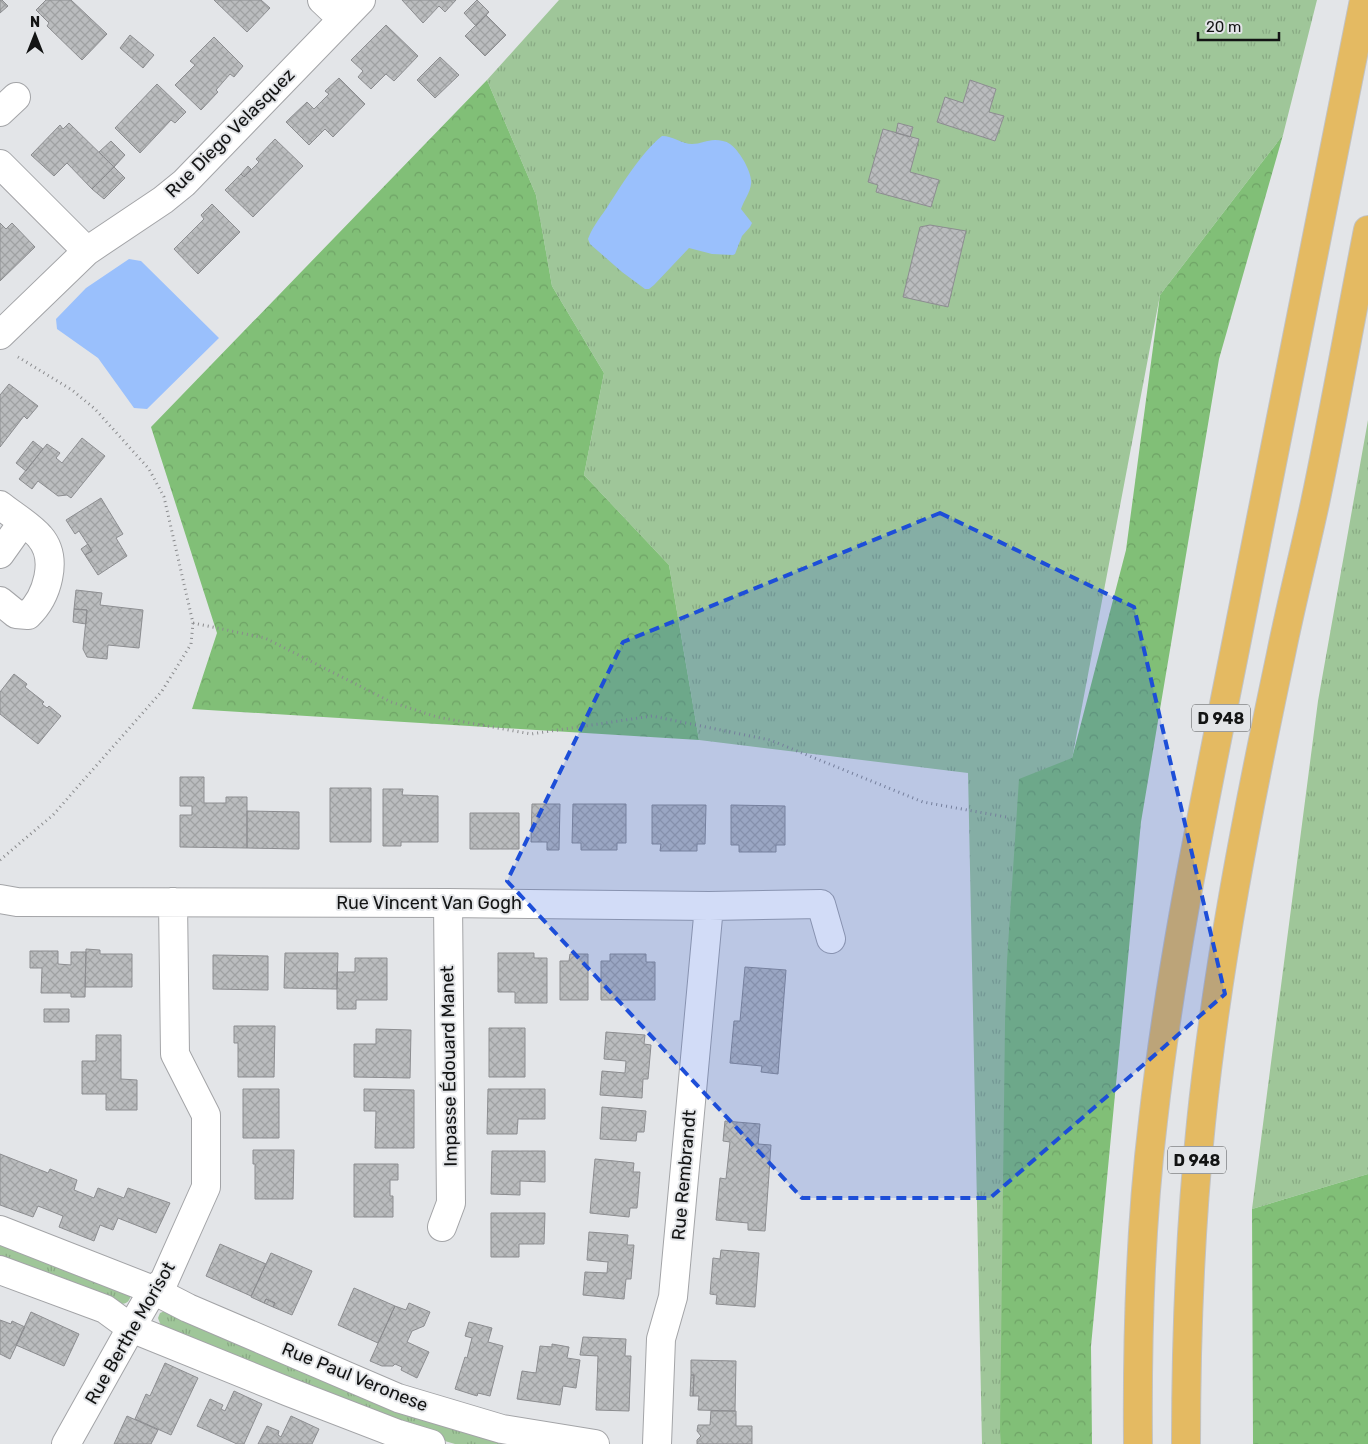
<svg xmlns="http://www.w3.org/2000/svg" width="1368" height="1444" font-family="Rubik,sans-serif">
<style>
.grass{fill:url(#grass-tufts)}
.forest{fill:url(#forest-crowns)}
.water{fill:#9ac0fc}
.building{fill:url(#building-cross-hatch);stroke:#8c8d90}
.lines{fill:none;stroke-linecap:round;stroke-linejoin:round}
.minor-casing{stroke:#a3a4a7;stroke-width:30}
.highway-casing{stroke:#c2c2c2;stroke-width:30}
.path{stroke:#8a8b8d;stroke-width:3;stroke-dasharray:1 4;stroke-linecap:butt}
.minor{stroke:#fff;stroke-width:28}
.highway{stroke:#e4ba62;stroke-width:28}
.marked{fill:#1d4ed8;fill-opacity:0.2;stroke:#1d4ed8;stroke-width:4;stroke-dasharray:10 6;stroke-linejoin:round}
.labels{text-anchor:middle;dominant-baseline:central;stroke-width:4;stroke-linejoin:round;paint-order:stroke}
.shield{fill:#e3e5e8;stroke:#515354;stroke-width:1}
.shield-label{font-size:16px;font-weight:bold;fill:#131414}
.street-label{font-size:18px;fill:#131414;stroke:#e3e5e8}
</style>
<defs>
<pattern id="grass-tufts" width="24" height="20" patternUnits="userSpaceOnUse" patternTransform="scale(1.25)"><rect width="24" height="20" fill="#9fc699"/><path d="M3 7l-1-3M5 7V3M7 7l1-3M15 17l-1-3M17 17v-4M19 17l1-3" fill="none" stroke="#88a983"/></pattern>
<pattern id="forest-crowns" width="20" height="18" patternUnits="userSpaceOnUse" patternTransform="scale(1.25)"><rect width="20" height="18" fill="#81bf77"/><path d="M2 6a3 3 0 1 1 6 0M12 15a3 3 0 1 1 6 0" fill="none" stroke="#6fa366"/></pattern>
<pattern id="building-cross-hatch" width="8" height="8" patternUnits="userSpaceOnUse" patternTransform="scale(1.25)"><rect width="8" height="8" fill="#babcbe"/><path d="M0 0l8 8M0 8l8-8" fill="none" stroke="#9fa1a2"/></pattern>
</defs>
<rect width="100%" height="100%" fill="#e3e5e8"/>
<path class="grass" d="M559 0H1317L1283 135 1160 295 1072 759 1003 1444H982L968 773 699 740 669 565 584 475 604 373 552 286 536 195 487 80Z
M1368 420V1174L1252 1209 1318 701Z
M0 1240 131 1294C130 1301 127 1304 120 1304L0 1259Z
M167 1310 544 1444H455L397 1427 161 1326 158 1318 160 1313Z"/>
<path class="forest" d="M487 80 536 195 552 286 604 373 584 475 669 565 699 740 192 709 217 633 151 427Z
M1283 135 1219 359 1141 822 1091 1346 1092 1444H1001L1000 1430 1005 1023 1007 961 1019 779 1072 758 1126 550 1160 295Z
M1368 1174V1444H1253L1252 1209Z"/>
<path class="water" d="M662 136C673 136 682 144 692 144 700 144 707 140 715 140 720 140 726 141 730 144 739 150 753 173 751 184 750 193 744 200 741 209L752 223 750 227 742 236 735 254 733 255 712 254 689 248 654 285 649 289H645L622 272 590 244 588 239C592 228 599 219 606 209 621 186 641 153 662 136Z
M129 259 141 261 219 338 147 409 134 408 98 358 57 329 56 319 86 288Z"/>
<path class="building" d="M0 0H2L8 6 0 13Z
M46 0H71L107 34 82 60 47 26 49 23 36 10Z
M214 0H261L270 8 247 32Z
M402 0H456L445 12 439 6 423 23Z
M477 0 489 12 476 26 464 13Z
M486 15 506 35 485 56 465 36Z
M386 25 418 56 394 81 386 74 371 89 358 77 363 71 351 60Z
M130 35 154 55 143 68 120 48Z
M214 37 243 66 234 77 230 74 216 90 218 92 201 110 175 85 195 65 190 61Z
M440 57 459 75 435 98 417 80Z
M339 78 365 104 333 137 325 129 309 145 286 122 307 102 314 109 329 94 325 91Z
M970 80 996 89 989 112 1004 116 995 141 937 122 945 97 963 103Z
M157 84 186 112 175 123 171 120 140 153 115 128Z
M69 123 114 167 92 189 67 163 54 176 31 155 60 125 63 129Z
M898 123 913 127 910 137 896 133Z
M883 129 919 139 910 172 939 180 931 207 876 192 878 185 868 182Z
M275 139 303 166 253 217 225 190 241 174 244 177 259 162 256 159Z
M111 141 125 155 114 167 99 152Z
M248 166 251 169 244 177 241 174Z
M114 167 125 178 104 199 92 189Z
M212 204 240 232 198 274 174 249 204 219 201 215Z
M0 223 6 229 12 223 35 247 0 281Z
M930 225 966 231 948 307 903 297 920 227Z
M9 384 38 406 27 419 24 416 0 447V395Z
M82 438 105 456 71 498 67 495 58 496 38 481 32 489 19 479 47 444 60 453 56 458 62 463Z
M33 441 43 449 26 471 16 463Z
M101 498 123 534 116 538 127 556 98 575 85 555 92 551 79 531 75 534 66 520Z
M88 544 92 551 85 555 81 549Z
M76 590 102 593 100 605 143 610 139 648 108 645 107 659 87 657 83 649 87 610 74 609Z
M74 609 87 610 86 624 73 622Z
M14 674 27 684 25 687 44 702 42 704 47 708 49 706 61 716 38 744 0 714V692Z
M180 777H204V803H226V797H247V848L180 847V815H192V806H180Z
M330 788H371V842H330Z
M383 789H403L402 795 438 796V842H401V846H383Z
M532 804H560L559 850H547V842H531Z
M573 804H626V843H617V850H581V843H572Z
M652 805H706L705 844H697V851H660L661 844H652Z
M731 805 785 806V845H776V852H739V845H731Z
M247 811 299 812V849L247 848Z
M470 813H519V849H470Z
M86 949 100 950V954H132V987H85Z
M30 951H58V964L71 965V952H86L85 997H71V993H41L42 968H30Z
M285 953H338L337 989 284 988Z
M498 953H534V958H547V1003H515V992H498Z
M570 954H588V1000H560V961H569Z
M610 954H646V962H655V1000H601V961H610Z
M213 955 268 956V990L213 989Z
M355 958H387V1000H356V1009H337V972H355Z
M745 967 786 970 778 1074 761 1072 762 1066 730 1063 734 1021H740Z
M44 1009H69V1022H44Z
M234 1026H275L274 1077H238V1043H234Z
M489 1028H525V1077H489Z
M376 1029 411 1030 410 1078 354 1077V1044H376Z
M606 1032 645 1035 644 1044 651 1045 648 1079H643L642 1098 600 1095 602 1071 625 1073 626 1061 604 1059Z
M96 1035H121V1079L137 1080V1110H106V1094H82V1061H96Z
M243 1089H279V1138H243Z
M364 1089 414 1090V1148H375L376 1111H364Z
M488 1089H545V1119H518L517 1134H487Z
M602 1107 646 1111 644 1132H637L636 1141 600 1139Z
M725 1121 760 1124 758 1144 771 1145 765 1231 748 1230V1223L716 1220 720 1178 726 1179 730 1142 723 1141Z
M253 1150H294L293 1199H255V1164H253Z
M492 1151H545V1182L520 1181V1195L491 1194Z
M0 1154 48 1173 50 1169 77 1180 74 1190 94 1198 98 1188 124 1198 128 1188 170 1203 156 1233 118 1218 113 1230 100 1225 94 1241 59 1227 63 1216 38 1206 33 1217 0 1205Z
M595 1159 634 1163 633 1172H640L637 1208H630L629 1217 590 1213Z
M354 1164H398V1180H390V1196H393V1217H354Z
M491 1213H545L544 1244H519V1257H491Z
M589 1232 628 1235 627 1245H634L631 1279H626L624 1299 583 1295 585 1272 607 1273 608 1262 587 1260Z
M220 1244 266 1264 251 1296 206 1276Z
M721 1250 759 1253 755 1307 716 1304 717 1295 710 1294 713 1258 720 1259Z
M271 1253 312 1271 292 1315 273 1307 275 1303 266 1299 264 1303 251 1297Z
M354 1288 395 1306 378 1343 338 1325Z
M266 1299 275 1303 273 1307 264 1303Z
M409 1303 430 1312 424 1326 412 1331 407 1342 429 1352 417 1378 401 1370 402 1367 395 1364 393 1366H382L370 1361 395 1306 406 1310Z
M31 1312 79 1334 64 1366 16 1345Z
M0 1320 11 1324 12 1321 25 1327 10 1359 0 1354Z
M469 1322 492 1328 488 1342 503 1346 490 1396 478 1393 477 1396 455 1389 465 1357 467 1358 472 1338 465 1336Z
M583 1337 626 1339 625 1356H631L629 1411 596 1410 598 1356 580 1355Z
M552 1344 569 1347 567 1358 580 1360 576 1388 563 1386 560 1405 517 1399 522 1371 536 1373 540 1346 552 1347Z
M691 1360 736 1361 735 1411 698 1410 699 1396H693L694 1375H691Z
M165 1363 198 1378 171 1435 135 1419 146 1394 150 1396Z
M691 1375H694L693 1396H690Z
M234 1391 262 1404 244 1444H237L197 1426 210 1399 223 1405 221 1409 225 1411Z
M711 1411H736V1426H752V1444H697V1440L701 1436 697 1431 698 1425H710Z
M127 1416 158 1430 151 1444H114Z
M291 1416 319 1429 312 1444H258L267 1426 279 1431 278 1435 281 1437Z"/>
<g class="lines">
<g class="minor-casing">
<path id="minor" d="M322 0 342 19
M0 112 16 97
M0 164 87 251
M0 335 87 251 163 200 184 183 361 0
M0 505C11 514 31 526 40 537 59 559 47 597 28 615L16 614 0 601
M0 554 22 523
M0 899 17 902 448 903 709 906 821 904 831 939
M442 1227 451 1203 448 903
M0 1230 153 1290 188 1308 398 1398 502 1429 595 1444
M0 1270 105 1309 131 1328 289 1392 398 1434 431 1444
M66 1444 131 1328 153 1290 164 1281 206 1187V1115L175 1054 173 902
M657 1444 661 1339 673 1297 709 906"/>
</g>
<g class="highway-casing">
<path id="highway" d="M1138 1444C1137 1336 1140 1228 1153 1121 1172 950 1209 782 1242 614 1283 409 1323 205 1364 0
M1186 1444C1186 1337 1190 1230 1201 1123 1217 966 1248 809 1281 654 1291 604 1304 554 1315 503 1334 413 1350 321 1368 230"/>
</g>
<path class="path" d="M193 623 265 638 391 702 437 717 531 734 652 716 770 740 923 802 1006 817
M0 860 53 815 162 691 191 644 193 623 164 497 149 469 95 409 72 390 18 357"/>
<use href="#minor" class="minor"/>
<use href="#highway" class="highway"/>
</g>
<path class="marked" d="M940 513 1134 607 1225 994 990 1198H802L507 881 623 642Z"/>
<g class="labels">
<g class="shield">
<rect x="1192" y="704.5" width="58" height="27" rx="4"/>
<rect x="1168" y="1146.5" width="58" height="27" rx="4"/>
</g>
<g class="shield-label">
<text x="1221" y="718">D 948</text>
<text x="1197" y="1160">D 948</text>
</g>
<g class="street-label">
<text transform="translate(230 133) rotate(-45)">Rue Diego Velasquez</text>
<text x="429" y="903">Rue Vincent Van Gogh</text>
<text transform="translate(449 1066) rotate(-91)">Impasse Édouard Manet</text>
<text transform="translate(684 1175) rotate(-85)">Rue Rembrandt</text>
<text transform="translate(130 1333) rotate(-60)">Rue Berthe Morisot</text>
<text transform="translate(355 1377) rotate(22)">Rue Paul Veronese</text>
</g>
</g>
<g transform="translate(35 35)" stroke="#e3e5e8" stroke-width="4" paint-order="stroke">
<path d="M0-4L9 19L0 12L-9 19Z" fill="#131414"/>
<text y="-8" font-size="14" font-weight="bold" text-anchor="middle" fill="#131414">N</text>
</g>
<path d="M1198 32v8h81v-8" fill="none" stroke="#131414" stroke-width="2.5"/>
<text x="1206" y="32" font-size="15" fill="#131414" stroke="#e3e5e8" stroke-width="4" paint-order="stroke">20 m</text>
</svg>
